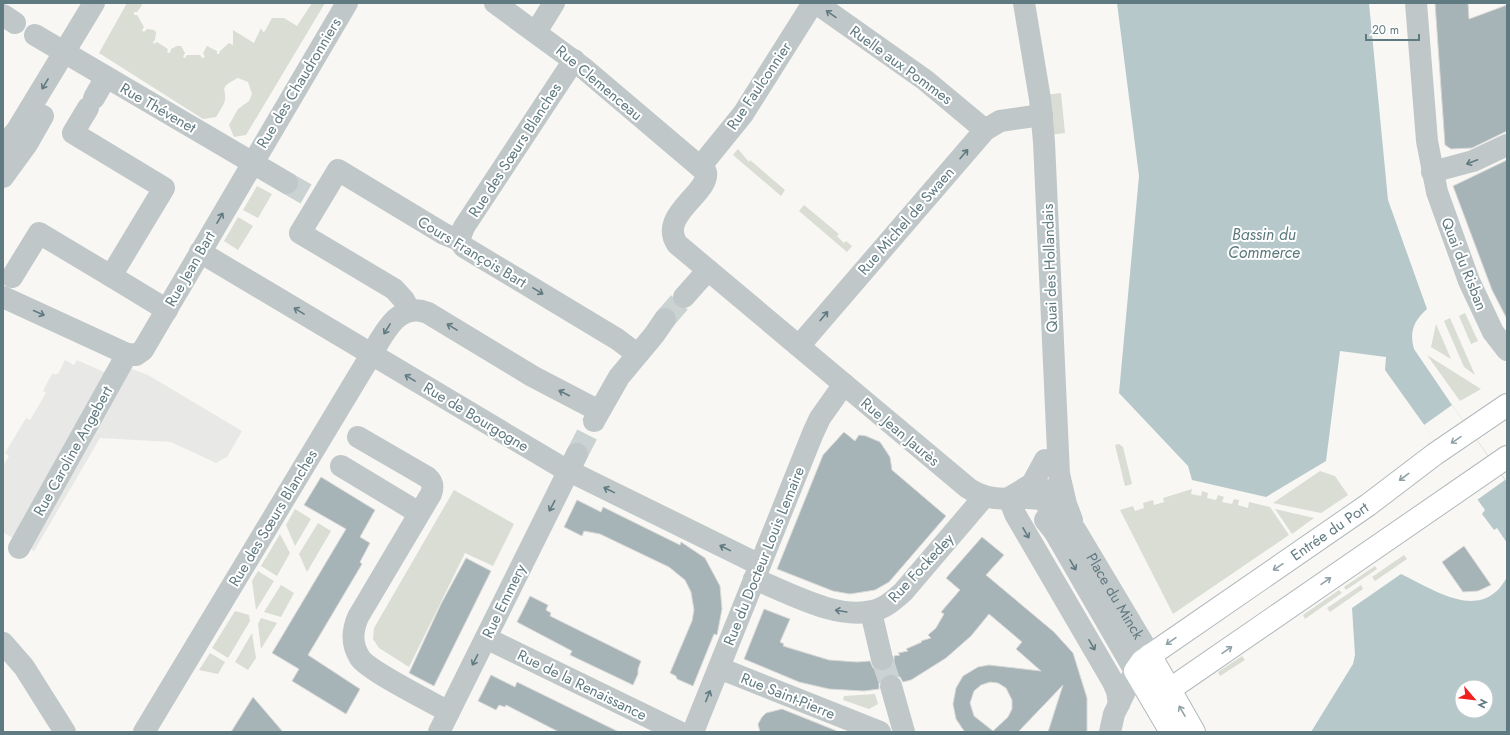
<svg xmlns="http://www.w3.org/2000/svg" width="1510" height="735" font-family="Jost,sans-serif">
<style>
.built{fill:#e8e9e7}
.green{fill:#d9ddd3}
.water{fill:#b6c8ca;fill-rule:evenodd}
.pier{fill:#f8f7f4}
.building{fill:#a6b4b7;stroke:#d9d9d7;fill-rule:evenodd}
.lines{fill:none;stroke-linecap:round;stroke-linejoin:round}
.minor-tunnel{stroke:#cad2d2;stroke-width:22;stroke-dasharray:22 11;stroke-linecap:butt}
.major-casing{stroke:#b1b9bc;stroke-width:24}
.minor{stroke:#c0c7c9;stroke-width:22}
.major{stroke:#fff;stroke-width:22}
.oneway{stroke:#607a81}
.oneway2{stroke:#90a2a7}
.labels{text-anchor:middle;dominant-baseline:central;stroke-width:4;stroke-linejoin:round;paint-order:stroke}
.street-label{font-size:15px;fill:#607a81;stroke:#fff}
.water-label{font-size:16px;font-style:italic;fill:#5b7a7c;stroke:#fff}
</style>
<rect width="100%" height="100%" fill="#f8f7f4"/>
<path class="built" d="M65 360 74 365 77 360 104 372 118 364 148 375 242 431 227 457 216 463 171 442 100 438 34 551 3 532V466L9 456 5 453 26 418 30 420 46 393 43 391 52 374H58Z"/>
<path class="green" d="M127 3H141L142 5 137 12H134V15H137L144 27 142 30 144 32 147 29 154 30 156 32 155 40 153 42 154 44 157 42 168 49 167 52 170 53 171 49 177 46H181L185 53 183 57 185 58 187 55H200L202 58 205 57 203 53 207 46 217 51V54H219L220 51 229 43 233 45V30L254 43 261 28 263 32 265 31 272 18H284L297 26 312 3H325L246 135 234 137 229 125 238 109 249 101 252 94 248 82 238 78C215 89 229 90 224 103 222 108 219 112 216 117L203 119 99 53Z
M1061 93 1065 133 1049 135 1045 95Z
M738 149 749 162 750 160 785 190 781 196 733 155Z
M257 186 272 194 258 218 243 210Z
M804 205 839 234 837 236 844 243 846 241 852 246 847 252 799 211Z
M238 217 253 226 238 250 224 241Z
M1465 313 1478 341 1471 344 1459 316Z
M1450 318 1475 375 1464 367 1444 321Z
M1436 324 1451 359 1431 347Z
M1427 355 1481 389 1460 401Z
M1119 444 1123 447 1132 484 1125 486 1115 445Z
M1320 471 1335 476 1348 495 1321 513 1273 503Z
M1192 489 1191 494 1201 496 1202 491 1208 493 1207 498 1216 500 1218 495 1224 497 1222 502 1232 504 1234 499 1239 500 1238 505 1248 508 1249 502 1270 507 1289 535 1173 614 1120 510 1133 506 1135 511 1144 508 1143 503 1153 500 1154 505 1164 502 1163 498Z
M454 490 514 524 493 566 465 553 409 667 379 648 373 639 374 628Z
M295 509 311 519 295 546 286 525Z
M1275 509 1314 518 1292 534Z
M318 523 331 531 307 572 299 554Z
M280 534 290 553 277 576 261 566Z
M1404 555 1407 559 1375 581 1372 577Z
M1375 566 1377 569 1346 590 1344 587Z
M258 571 274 581 256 610 252 581Z
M281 585 294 593 281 617 264 612Z
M1361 585 1363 589 1330 612 1327 608Z
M1339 590 1342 593 1305 619 1303 615Z
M235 611 249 615 250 621 228 658 212 648Z
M261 618 277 623 261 649 258 624Z
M252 633 256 658 248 670 235 662Z
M210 653 225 662 218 674 199 670Z
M1242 656 1245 660 1220 676 1218 672Z
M875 694 878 704 869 709 843 700 844 696Z"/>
<path class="water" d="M1117 3H1369L1388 200 1427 309C1414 321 1409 331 1414 349L1452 405 1507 482V543L1497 528 1494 530 1482 514 1485 510 1385 370 1386 357 1340 351 1326 461 1266 497 1192 480 1188 466 1119 393 1139 176Z
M1401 574C1435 590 1482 624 1507 577V732H1311L1353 664 1355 655 1352 608ZM1462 687H1486V711H1462Z"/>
<path class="pier" d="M1452 405 1505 480 1477 500 1424 425Z"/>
<path class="building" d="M1435 3H1468L1469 19 1507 5V131L1472 148 1451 149 1445 145Z
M1507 160V319L1492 290 1453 186Z
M844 432 855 441 859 435 866 436 880 442 890 457 892 470 946 516 889 582 875 590 850 594 833 591 777 569 823 455Z
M321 477 375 510 360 537 370 543 360 562 362 564 308 655 360 689 346 714 292 681 299 669 272 653 346 529 304 505Z
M577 500 601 512 603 507 680 545 681 542 705 558 720 586 722 609 717 635 714 634 693 686 677 679 676 676 670 673 692 621 694 610 691 592 685 580 669 567 600 534 584 531 582 536 564 527Z
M982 537 1004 555 986 575 1054 632 1073 653 1087 698V732H1048L1063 685 1018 732H965L962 728 956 719 953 704 956 688 963 676 978 667 989 665 1041 671 1016 649 1022 642 989 614 971 636 946 658 911 680 903 682 900 677 894 674H887L882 678 879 683V689L864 691 829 689 799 682 744 659 764 609 790 619 780 642 784 644 783 646 829 660 857 662 870 661 873 668 879 671H885L891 668 894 663V656L900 655 898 653 908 651 906 649 922 642 921 641 931 638 928 635 936 628 944 614 941 612 960 590 946 578ZM990 682 998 683 1006 688 1012 700V709L1008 717 993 731 974 716 970 703 974 691 981 685Z
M1464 546 1491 585 1478 591 1463 592 1442 562Z
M466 558 491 571 434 686 409 673 441 604Z
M530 596 548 605 546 610 551 613 550 616 641 661 638 669V674L633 685 570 655 572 651 517 622Z
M491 675 515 687 517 682 619 732H559L506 705 505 707 499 705 496 710 478 701Z
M253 697 283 732H231Z
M782 709 837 731V732H760L758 724 762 717 766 713Z"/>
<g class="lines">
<path class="minor-tunnel" d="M287 183 311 197
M665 319 684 297
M577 454 594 421
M882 659 891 686"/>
<g class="major-casing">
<g id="major">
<path d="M1150 655 1194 732"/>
<path d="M1153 701 1507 457"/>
<path id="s2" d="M1171 732 1135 671 1142 661 1368 505 1435 454 1507 405"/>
</g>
</g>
<g class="minor">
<path id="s1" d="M495 3 581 66 706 172C710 193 658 215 677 244L968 488C1011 517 1040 471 1076 531L1150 655"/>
<path d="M816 3 925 80 985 130"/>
<path d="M1024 3 1040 99 1044 142 1059 474 1066 504 1072 520"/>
<path d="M1416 3 1427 141 1437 192 1469 281 1493 332 1507 350"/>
<path d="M3 15 15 23"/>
<path d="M536 32 554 3"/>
<path d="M35 35 287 183"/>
<path d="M94 98 106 77"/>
<path d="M88 108 73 133 164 188 111 276 167 310"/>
<path d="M3 147 17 130 94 3"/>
<path d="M700 167 743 114 813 3"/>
<path d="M1432 172 1473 161 1507 145"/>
<path d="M3 177 27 144 43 116"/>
<path d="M459 240 464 227 574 60"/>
<path d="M200 252 561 467 760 565"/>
<path d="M12 277 39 233 111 276"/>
<path d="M3 297 127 354 136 355 143 350 347 3"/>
<path d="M684 297 708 270"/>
<path d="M410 311 404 300 394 289 300 233 338 170 444 234 459 240 464 247 617 339 637 354"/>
<path d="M799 346 985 130 1000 121 1042 115"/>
<path d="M594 421 619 377 654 335 665 319"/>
<path d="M358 437 427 477C433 482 434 486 431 494L358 617C352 631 351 644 360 658 369 671 431 702 449 712"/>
<path d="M341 466 419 513"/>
<path d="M1047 490 1049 517 1054 531"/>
<path d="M1009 498 1015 514 1113 682 1117 691 1119 704"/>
<path d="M1009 498 1032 484 1045 460"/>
<path d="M1045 520 1054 531 1135 671 1114 714 1110 732"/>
<path d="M19 548 127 354"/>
<path d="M754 579C788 592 836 620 872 611 884 609 894 600 903 592L984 497"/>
<path d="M871 612 882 659"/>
<path d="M486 638 679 732"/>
<path d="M3 643 24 667 65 732"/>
<path d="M719 668 880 732"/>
<path d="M891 686 904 732"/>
<path d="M144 732 371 355C384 334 398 301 428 313L532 376 599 411"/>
<path d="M439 732 577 454"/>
<path d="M693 732 813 433 820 418 844 384"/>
</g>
<use href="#major" class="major"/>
</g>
<defs><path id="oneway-shaft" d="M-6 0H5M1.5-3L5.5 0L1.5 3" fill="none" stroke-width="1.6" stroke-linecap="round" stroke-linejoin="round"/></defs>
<g class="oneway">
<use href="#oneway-shaft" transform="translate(831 14) rotate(-145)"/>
<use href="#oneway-shaft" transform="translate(45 84) rotate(121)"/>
<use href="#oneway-shaft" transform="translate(964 154) rotate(-49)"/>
<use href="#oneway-shaft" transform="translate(1472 162) rotate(159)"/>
<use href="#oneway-shaft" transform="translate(220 218) rotate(-60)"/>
<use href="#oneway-shaft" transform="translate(538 291) rotate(31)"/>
<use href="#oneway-shaft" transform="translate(299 311) rotate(-149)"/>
<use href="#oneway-shaft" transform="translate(39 313) rotate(24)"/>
<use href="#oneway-shaft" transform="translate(824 316) rotate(-50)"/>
<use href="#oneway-shaft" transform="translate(452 327) rotate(-149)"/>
<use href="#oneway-shaft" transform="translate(387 329) rotate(122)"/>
<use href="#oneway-shaft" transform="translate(410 378) rotate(-149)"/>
<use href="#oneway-shaft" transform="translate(564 393) rotate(-153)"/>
<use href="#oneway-shaft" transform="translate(609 490) rotate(-154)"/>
<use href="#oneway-shaft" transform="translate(552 506) rotate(118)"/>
<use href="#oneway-shaft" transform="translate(1026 533) rotate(60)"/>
<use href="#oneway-shaft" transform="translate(725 548) rotate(-154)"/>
<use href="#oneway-shaft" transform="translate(1073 565) rotate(60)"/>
<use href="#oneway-shaft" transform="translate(841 611) rotate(-171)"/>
<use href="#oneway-shaft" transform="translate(1092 645) rotate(60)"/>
<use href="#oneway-shaft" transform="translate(475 660) rotate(117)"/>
<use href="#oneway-shaft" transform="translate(708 696) rotate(-68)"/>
</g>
<g class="oneway2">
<use href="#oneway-shaft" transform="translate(1456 440) rotate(146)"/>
<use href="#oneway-shaft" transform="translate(1404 477) rotate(143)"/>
<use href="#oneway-shaft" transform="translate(1278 567) rotate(146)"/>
<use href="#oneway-shaft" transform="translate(1326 581) rotate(-35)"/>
<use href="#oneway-shaft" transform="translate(1171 641) rotate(145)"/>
<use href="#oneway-shaft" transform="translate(1227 650) rotate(-35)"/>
<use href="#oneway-shaft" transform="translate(1182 711) rotate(-120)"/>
</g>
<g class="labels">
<g class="street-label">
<text transform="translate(901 65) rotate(36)">Ruelle aux Pommes</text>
<text transform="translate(299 83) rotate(-59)">Rue des Chaudronniers</text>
<text transform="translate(599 83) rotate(40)">Rue Clemenceau</text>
<text transform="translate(759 86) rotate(-56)">Rue Faulconnier</text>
<text transform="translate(158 108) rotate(30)">Rue Thévenet</text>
<text transform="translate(515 150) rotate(-57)">Rue des Sœurs Blanches</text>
<text transform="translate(906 221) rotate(-49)">Rue Michel de Swaen</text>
<text transform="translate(472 252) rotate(31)">Cours François Bart</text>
<text transform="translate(1464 264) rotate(68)">Quai du Risban</text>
<text transform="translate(1050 268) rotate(-92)">Quai des Hollandais</text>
<text transform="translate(190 269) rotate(-60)">Rue Jean Bart</text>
<text transform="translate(476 417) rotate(31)">Rue de Bourgogne</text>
<text transform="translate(900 432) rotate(40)">Rue Jean Jaurès</text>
<text transform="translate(73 451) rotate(-61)">Rue Caroline Angebert</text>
<text transform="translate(273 518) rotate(-59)">Rue des Sœurs Blanches</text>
<text stroke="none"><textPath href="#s2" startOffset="311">Entrée du Port</textPath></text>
<text transform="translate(764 556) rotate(-68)">Rue du Docteur Louis Lemaire</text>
<text transform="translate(921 568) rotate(-47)">Rue Fockedey</text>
<text stroke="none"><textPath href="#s1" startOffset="933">Place du Minck</textPath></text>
<text transform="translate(504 601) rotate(-64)">Rue Emmery</text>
<text transform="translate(582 685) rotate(26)">Rue de la Renaissance</text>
<text transform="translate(788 696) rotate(22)">Rue Saint-Pierre</text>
</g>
<g class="water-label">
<text x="1264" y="234">Bassin du<tspan x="1264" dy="18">Commerce</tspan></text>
</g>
</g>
<rect width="1510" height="735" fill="none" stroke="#607a81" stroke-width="8"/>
<g transform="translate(1474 699) rotate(118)"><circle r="19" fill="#ffffff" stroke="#bfcacd"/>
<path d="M0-3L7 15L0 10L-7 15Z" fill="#ef201d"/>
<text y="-6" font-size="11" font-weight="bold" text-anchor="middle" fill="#607a81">N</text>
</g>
<path d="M1366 34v6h53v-6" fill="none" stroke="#607a81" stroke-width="2"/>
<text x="1372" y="34" font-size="12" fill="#607a81" stroke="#ffffff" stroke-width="3" paint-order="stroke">20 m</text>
</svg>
